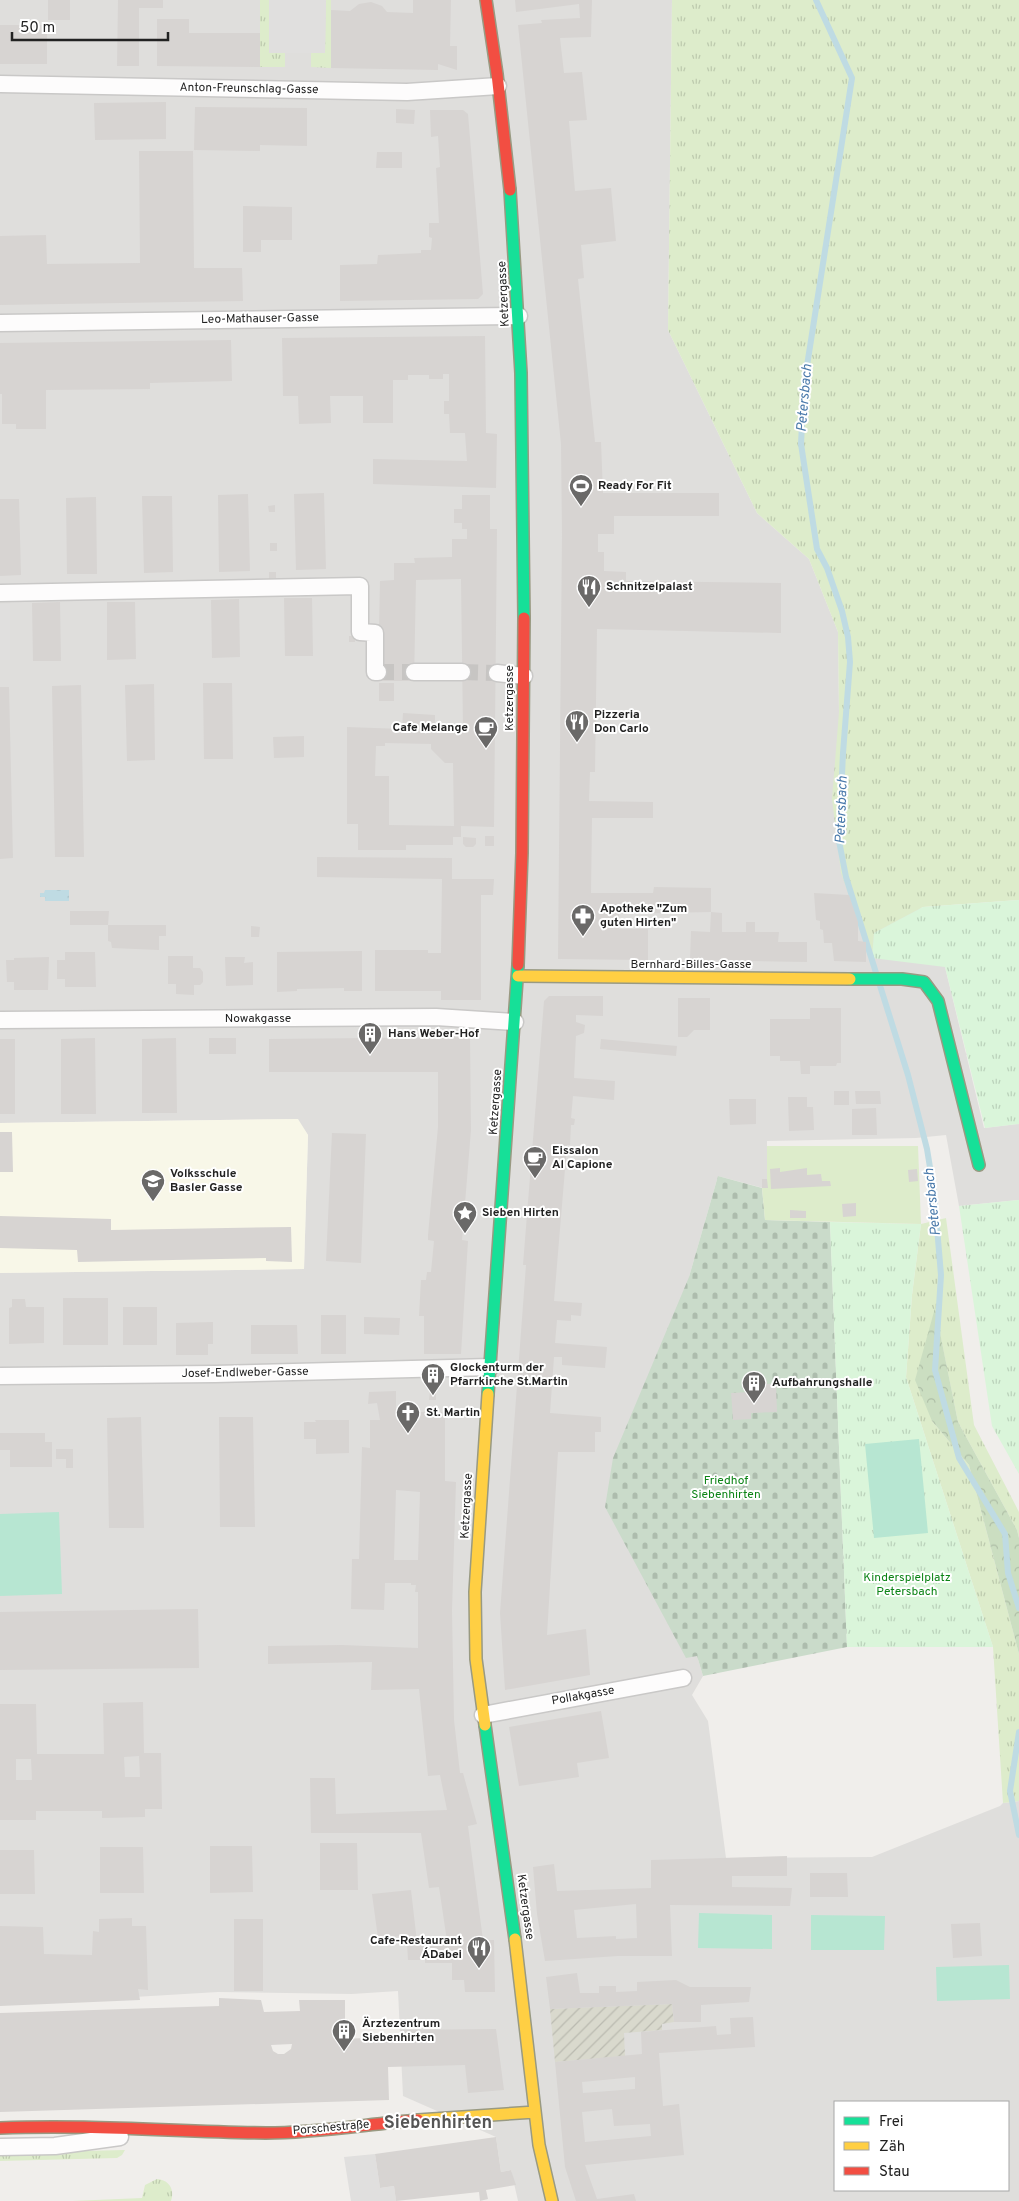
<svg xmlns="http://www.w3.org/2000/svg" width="1019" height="2201" font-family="Overpass,sans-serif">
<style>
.residential{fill:#dfdedc;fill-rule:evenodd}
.education{fill:#f8f7e8}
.construction{fill:url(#construction-furrows)}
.grass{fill:url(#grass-tufts)}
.forest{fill:url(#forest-crowns)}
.cemetery{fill:url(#cemetery-stones)}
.park{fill:url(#park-tufts)}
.garden{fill:#ddeccb}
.pitch{fill:#b7e6d2}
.parking{fill:#e0dfde}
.water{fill:url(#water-ripples)}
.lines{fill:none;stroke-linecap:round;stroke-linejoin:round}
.stream{stroke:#bfdbe3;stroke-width:6}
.building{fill:#d7d4d2;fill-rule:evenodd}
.street-tunnel{stroke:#c7c5c3;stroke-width:16;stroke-dasharray:16 8;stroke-linecap:butt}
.street-casing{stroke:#c9c8c7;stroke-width:19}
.fast-casing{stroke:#999a82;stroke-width:14}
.slow-casing{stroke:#999a82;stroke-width:14}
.jam-casing{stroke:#999a82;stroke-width:14}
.street{stroke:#fdfcfc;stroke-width:16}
.fast{stroke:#16e098;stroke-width:11}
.slow{stroke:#ffcf43;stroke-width:11}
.jam{stroke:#f24e42;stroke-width:11}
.labels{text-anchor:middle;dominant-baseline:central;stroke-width:4;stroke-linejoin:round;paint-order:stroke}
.street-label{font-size:12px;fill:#222;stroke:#fff}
.poi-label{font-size:12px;font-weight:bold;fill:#222;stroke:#fff;text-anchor:start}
.park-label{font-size:12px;fill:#0c8416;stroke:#fff}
.water-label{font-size:14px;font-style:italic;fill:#4a7aab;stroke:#fff}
.district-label{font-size:18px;font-weight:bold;fill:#555;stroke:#fff}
</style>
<defs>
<pattern id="construction-furrows" width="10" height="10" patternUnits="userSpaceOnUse" patternTransform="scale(1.25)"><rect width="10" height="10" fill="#d9d9cd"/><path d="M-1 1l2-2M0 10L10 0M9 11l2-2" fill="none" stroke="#babab0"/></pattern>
<pattern id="grass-tufts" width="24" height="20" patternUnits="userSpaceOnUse" patternTransform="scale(1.25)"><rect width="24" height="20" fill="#ddeccb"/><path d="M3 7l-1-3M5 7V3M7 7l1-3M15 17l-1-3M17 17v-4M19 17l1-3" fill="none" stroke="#bdcaae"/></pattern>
<pattern id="forest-crowns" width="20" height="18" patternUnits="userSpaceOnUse" patternTransform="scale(1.25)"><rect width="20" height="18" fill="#cbdec1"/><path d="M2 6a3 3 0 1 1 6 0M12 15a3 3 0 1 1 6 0" fill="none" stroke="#aebea6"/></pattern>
<pattern id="cemetery-stones" width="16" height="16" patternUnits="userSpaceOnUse" patternTransform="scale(1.25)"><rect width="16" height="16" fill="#cadbca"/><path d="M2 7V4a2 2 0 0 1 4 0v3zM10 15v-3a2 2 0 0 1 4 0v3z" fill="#adbcad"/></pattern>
<pattern id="park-tufts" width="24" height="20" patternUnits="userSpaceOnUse" patternTransform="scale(1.25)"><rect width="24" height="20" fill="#daf5da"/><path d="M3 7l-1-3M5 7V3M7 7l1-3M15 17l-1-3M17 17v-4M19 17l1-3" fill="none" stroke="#bbd2bb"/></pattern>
<pattern id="water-ripples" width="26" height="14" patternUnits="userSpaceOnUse" patternTransform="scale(1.25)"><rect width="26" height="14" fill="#bfdbe3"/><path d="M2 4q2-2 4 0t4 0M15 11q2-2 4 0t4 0" fill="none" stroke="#a4bcc2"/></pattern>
</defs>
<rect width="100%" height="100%" fill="#f0eeeb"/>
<path class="residential" d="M0 0H672L668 330 757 513 809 559 838 632 839 712 945 967 984 1128 1019 1124V1200L959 1206 946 1135 916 1138 767 1141V1189L718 1176 689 1277 697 1656 703 1676 692 1695 708 1721 726 1858 872 1857 1000 1806 1003 1803 1019 1801V2201H518L511 2170 501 2172 496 2137 403 2096 398 1991 352 1994 218 1992 0 2005V1273L304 1269 308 1135 297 1119 0 1123ZM835 2102H1008V2190H835Z"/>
<path class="education" d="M298 1119 308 1135 304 1269 0 1273V1123Z"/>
<path class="construction" d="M672 2004 674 2022 662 2024V2030L624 2033 625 2056 555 2062 550 2009Z"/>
<path class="grass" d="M260 0H269V52H285V67H260Z
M326 0H331V68L311 67V53L325 52Z
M672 0H1019V900L923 907 874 933 872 958 841 873 832 799 839 712 838 632 809 559 757 513 668 330Z
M946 1218 974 1425 1019 1512V1538L1017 1530 958 1422 935 1309 932 1421 969 1465 1019 1654V1801L1003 1803 993 1647 906 1377 912 1295 921 1224Z
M125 2150 122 2155 117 2158 0 2161V2153Z
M157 2179C169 2180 175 2189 171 2201H72L142 2198 145 2185Z"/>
<path class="forest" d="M935 1308 958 1422 1017 1530 1019 1538V1654L969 1465 932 1421 915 1380Z"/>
<path class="cemetery" d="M718 1176 762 1188 765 1220 830 1222 847 1647 703 1676 697 1656 686 1658 605 1507 613 1458 689 1277Z"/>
<path class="park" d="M1019 900V1124L985 1128 945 967 872 958 874 933 923 907Z
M1019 1200V1474L992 1426 959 1206Z
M830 1222 921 1224 912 1295 906 1377 993 1647H847Z"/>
<path class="garden" d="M767 1146H918L921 1224 765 1220 762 1188H767Z"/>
<path class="pitch" d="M919 1439 928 1533 874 1538 865 1444Z
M59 1512 62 1594 0 1596V1514Z
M699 1913 772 1915V1949L698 1948Z
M811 1915 885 1916 884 1950H811Z
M1009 1965 1010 1999 937 2001 936 1967Z"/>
<path class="parking" d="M269 0H326L325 53H269Z
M0 604H10V660H0Z
M375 2154 380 2188 394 2186 396 2201H351L344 2157Z"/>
<path class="water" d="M45 890H69V901H45V897H40V893H44Z"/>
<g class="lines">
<path class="stream" d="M816 0 852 78 804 385 801 444 817 549 827 568 842 611 848 637 850 662 843 753 839 841 846 877 908 1075 927 1149 934 1192 941 1275 935 1370 959 1458 1005 1534 1008 1573 1019 1608
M1019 1732 1010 1791 1019 1835"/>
</g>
<path class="building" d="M48 0H70V20H48Z
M118 0H163V8H139V66H117Z
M413 0H451L450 46H457V70L438 64V70L331 68V10L350 11 359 4 371 2 382 6 387 12 413 13Z
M515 0H592L591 37 560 38 564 73 582 72 587 120 569 121 575 191 611 188 616 241 581 245 584 278 578 279 595 442H601L603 493H719V516H614V534H598V552H604V571L626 572V581L781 583V633L597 629 595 772H590L589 801 653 802V818H592L591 893H653L654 887 711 888V912L722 913V932H746V922H755V932H779L778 942H807V962L690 960 691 931 710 932 711 912 619 914V929H648V960L558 959 562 534 561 444 518 25 542 23 541 20 580 18 579 4 516 12Z
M157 19H189V33H260V67L157 66Z
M0 25H47V64H0Z
M166 102V139L95 140 94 103Z
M195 107 307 108V146L260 145V151L194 150Z
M396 109 415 110 414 124 396 123Z
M430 110H463L468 114 483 294 478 299 340 301V265L377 264 378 255 421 253V250H431L432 238 429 237V223H439L436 168 440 167 438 136 431 137Z
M139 151H193L194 268H242L243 301 0 305V236L46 235 47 264 140 263Z
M377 152H402V168H376Z
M243 206 292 207V240H261V252H243Z
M485 336 486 433 497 434 496 488 373 484V459L467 461 465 433H450L449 414H444V401H449V374H443V379H429V375H408V380H393V423H363V396H330L331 423 299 424 298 396H283L282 338Z
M231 340 232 381 150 383V389L46 390V429H16V424H2V394H0V343Z
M324 493 326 569 296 570 294 494Z
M248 494 250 571 219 572 218 495Z
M462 495H490V529H497L494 827 461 826V837H453V845H406V850H358V824H347V727L402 729 403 713 435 715V730H463L461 579 416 580 414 681H378L380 581 394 580V563H415L414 558 452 557V539H467V529H462V523H454V509H462ZM385 743 431 744V749L445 763H453L454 826 389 825V776H375L376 746H385Z
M142 496H172L173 572 144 573Z
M96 497 97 574H67L66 498Z
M0 499H19L21 575 0 576Z
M275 505V512H269L268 506Z
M270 543H277V551H270Z
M269 572H276V578L269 579Z
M284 598H312L313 656H285Z
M239 599 240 657 212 658 211 600Z
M60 602 61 661H33L32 603Z
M107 602H135L136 659 107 660Z
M349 636H355V642H349Z
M203 683H232L233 759H204Z
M379 683H394V701H379Z
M154 684 155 760 127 761 125 685Z
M81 685 84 857H55L52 686Z
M0 687H9L13 858 0 859Z
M304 736V757L274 758 273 737Z
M485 836H494V846H485Z
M463 837 476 838V844L473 847H466L463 844Z
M317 857 452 858V879H494L493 895H481V1000H441V991H375V950H428V953H441L442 879 317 877Z
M814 893 849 895 858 922V941L866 942V962L834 961 832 943H824L823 930 820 929V921L816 920Z
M70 911H109L108 925H166V936H159V950L112 948 111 942 108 941V925H70Z
M251 926 260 927 259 937H251Z
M362 951V991H344V988L297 989V991L277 992V952Z
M65 952H95L96 987H65V979H57V960H65Z
M168 956H193V968H200L203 972V982L200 985H194V995L176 994V984H168Z
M49 957 48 990H14V982H7L6 960H14V958Z
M225 957H245L244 963 253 962V985L226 986Z
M549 996H603V1016L576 1015V1022L585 1025 584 1033 576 1036 574 1078 615 1081 614 1100 573 1096 571 1118 575 1119 574 1125H571L570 1145H567L554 1301 582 1303 581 1316 571 1315V1321L557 1320 555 1343 607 1347 605 1368 562 1365V1357H554L550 1413 601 1417V1432H595V1452H558L547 1635 586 1629 590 1675 505 1690 500 1613 526 1265H523L544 1001Z
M678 998H710V1030H694L687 1037H678Z
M810 1008H841V1063H837L836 1066H810V1074H801L800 1061H780V1056H770V1019H810Z
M470 1037 471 1130 462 1240 468 1241 461 1354H424V1316H419L421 1280H426L427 1272H431L434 1241 428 1240V1235L438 1127V1072H269V1039Z
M95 1038 96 1114H61V1039Z
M176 1038 177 1113H142V1039Z
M209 1038H236V1054H209Z
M0 1039H15V1114H0Z
M601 1039 677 1046 676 1056 600 1049Z
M834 1091H849V1105H834Z
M855 1091H880L881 1104H856Z
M788 1097H807V1107H813L814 1130 789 1131Z
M729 1099H756V1124L730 1125Z
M876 1108 877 1135H852V1109Z
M0 1132H12L13 1172H0Z
M332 1133 366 1134 361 1263 326 1261Z
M780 1168V1172L807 1168V1175L821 1174 822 1181H830L831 1186 771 1189 770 1169Z
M917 1169 918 1181 909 1182 908 1170Z
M762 1179H767L768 1188H762Z
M856 1203V1216L843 1217 842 1204Z
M790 1210 806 1211V1218H790Z
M0 1216 111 1219V1230L291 1227 292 1262 266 1261V1258L78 1262 77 1250 0 1248Z
M63 1298H108V1345H63Z
M12 1299H25L26 1307H44V1343L9 1344V1308L12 1307Z
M123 1307H157V1345H123Z
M321 1315H346V1354H321Z
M364 1317 400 1318 399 1335 364 1334Z
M213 1322V1344H208V1355H176V1323Z
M251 1325H297L298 1354H251Z
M762 1381H767V1384H776L777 1412 751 1413V1419L733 1420 731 1393 752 1392V1384H763Z
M396 1391V1412H445V1481L456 1482 452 1611 454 1720 460 1773H463L477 1824 468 1826 483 1940H494L495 1992H465L464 1980H452V1963H425V1960H408L407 1942 403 1943 402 1936 378 1938 372 1894 411 1890 417 1942 447 1941 439 1887 429 1888 421 1833H311L310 1778H335L336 1814 447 1810 440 1775 428 1776 419 1689 371 1690 372 1662 268 1664V1646L342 1645 418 1648V1592H415L416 1585H411V1583H385L384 1610 351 1609 352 1559H359L362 1447 370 1448V1420H380L377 1403 368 1404 369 1392ZM396 1490 420 1492 418 1560H394Z
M430 1391H436V1400H429Z
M141 1417 144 1528H109L107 1418Z
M219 1417H253L255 1527H220Z
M315 1420H349V1453L316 1454V1439H304V1422H316Z
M0 1433H45V1442H52V1467H10V1450H0Z
M56 1449H73V1468H66V1459H56Z
M198 1609 199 1668 0 1670V1612Z
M143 1702 144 1753H161L162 1809H145V1817L102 1818V1811H36V1820H0V1704H36L37 1754H104L103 1703ZM139 1756 140 1777H125L124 1757ZM16 1759H31L32 1780H16Z
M601 1711 609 1758 577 1763 579 1777 519 1786 509 1727Z
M320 1843H357L358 1890H320Z
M210 1846H252L253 1892 210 1893Z
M100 1847H143L144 1893H100Z
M0 1850H34L35 1894H0Z
M787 1856V1876H732V1887L792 1888 790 1906 670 1905 672 1956H618L545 1961 537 1914 533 1867 554 1864 557 1891 651 1888V1860ZM636 1904 637 1938 616 1939V1936L577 1938 574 1910Z
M810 1873H847L848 1897H810Z
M132 1918V1926H146L148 1990 138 1989 140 2000 0 2006V1926L43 1927 44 1954 92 1955 93 1931 99 1932V1919Z
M234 1919H263V1991H234Z
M980 1923 982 1956 953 1958 951 1924Z
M577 1973 580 1993H599V1986H616V1992L637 1991V1982L676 1980 690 1987H751L749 2002 701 2005V2022H674L672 2004 550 2009 546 1977Z
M219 1998 261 2000 264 2012 300 2011 299 2000H345V2039L401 2036 400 2030 496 2029 504 2090 468 2093 465 2065 388 2067 389 2100 0 2112V2013L219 2006ZM292 2044 291 2049 284 2054H278L273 2051 271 2045Z
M753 2017 755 2047 659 2053 663 2106 679 2104 684 2155 585 2165 597 2199 634 2194 636 2201H576L565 2167 555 2062 642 2054 641 2032 716 2026 717 2035 731 2034 730 2018ZM635 2077V2089L583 2093 582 2082ZM612 2109 614 2126 650 2124 651 2136 585 2142 582 2112Z
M496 2137 501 2172 511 2170 516 2185 486 2190 488 2199 480 2201 479 2192 396 2201 394 2186 380 2188 375 2154Z"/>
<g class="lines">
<path class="street-tunnel" d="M378 672H414
M462 672 497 673"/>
<g class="street-casing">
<path id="street" d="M0 84 407 92 498 86
M0 323 519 316
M0 593 360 586V632L375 633V672H378
M414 672H462
M497 673 524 676
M0 1020 436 1017 515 1022
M0 1376 215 1374 491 1367
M483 1715 683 1678
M0 2147 55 2146 120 2137"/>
</g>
<g class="fast-casing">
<path id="fast" d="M510 190 521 373 524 618
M850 979H902L924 982 938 1001 979 1165
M488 1394 518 965
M485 1725 515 1939"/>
</g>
<g class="slow-casing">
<path id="slow" d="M518 976 850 979
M485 1725 476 1659 475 1592 488 1394
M515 1939 539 2145 552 2201
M418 2120 535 2112"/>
</g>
<g class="jam-casing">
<path id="jam" d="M486 0 497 74 510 190
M518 965 522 853 524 618
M0 2128C89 2124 178 2132 266 2133 318 2133 367 2124 418 2120"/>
</g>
<use href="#street" class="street"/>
<use href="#fast" class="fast"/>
<use href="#slow" class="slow"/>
<use href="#jam" class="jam"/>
</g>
<defs>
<g id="stadium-pin" transform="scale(1.25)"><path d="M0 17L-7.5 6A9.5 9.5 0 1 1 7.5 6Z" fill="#6a6968" stroke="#fff"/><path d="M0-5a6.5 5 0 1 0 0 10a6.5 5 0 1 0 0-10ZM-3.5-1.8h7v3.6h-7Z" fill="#fff"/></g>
<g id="restaurant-pin" transform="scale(1.25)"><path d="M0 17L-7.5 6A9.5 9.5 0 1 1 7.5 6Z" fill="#6a6968" stroke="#fff"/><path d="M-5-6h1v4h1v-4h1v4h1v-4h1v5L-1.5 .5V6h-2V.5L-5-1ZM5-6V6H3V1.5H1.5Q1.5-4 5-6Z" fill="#fff"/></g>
<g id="cafe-pin" transform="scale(1.25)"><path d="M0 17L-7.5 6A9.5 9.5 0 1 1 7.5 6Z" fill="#6a6968" stroke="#fff"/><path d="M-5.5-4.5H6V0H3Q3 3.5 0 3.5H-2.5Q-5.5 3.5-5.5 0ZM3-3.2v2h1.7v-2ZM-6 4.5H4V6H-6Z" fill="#fff"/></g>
<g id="pharmacy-pin" transform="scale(1.25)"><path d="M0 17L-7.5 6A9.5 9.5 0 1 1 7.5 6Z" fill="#6a6968" stroke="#fff"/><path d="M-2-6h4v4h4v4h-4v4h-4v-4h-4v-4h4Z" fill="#fff"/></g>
<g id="building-pin" transform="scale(1.25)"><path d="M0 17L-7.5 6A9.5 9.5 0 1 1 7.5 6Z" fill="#6a6968" stroke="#fff"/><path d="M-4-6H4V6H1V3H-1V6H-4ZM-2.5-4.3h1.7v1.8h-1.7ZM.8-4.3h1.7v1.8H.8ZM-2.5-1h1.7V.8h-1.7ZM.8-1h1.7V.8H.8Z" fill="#fff"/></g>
<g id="school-pin" transform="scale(1.25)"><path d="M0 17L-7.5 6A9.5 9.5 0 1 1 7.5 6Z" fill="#6a6968" stroke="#fff"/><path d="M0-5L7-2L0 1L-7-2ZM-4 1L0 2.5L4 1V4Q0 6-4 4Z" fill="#fff"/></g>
<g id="sight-pin" transform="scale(1.25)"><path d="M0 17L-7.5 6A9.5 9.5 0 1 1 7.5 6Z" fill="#6a6968" stroke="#fff"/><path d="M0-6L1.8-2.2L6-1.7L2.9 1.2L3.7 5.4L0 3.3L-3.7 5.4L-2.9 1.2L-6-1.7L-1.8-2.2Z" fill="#fff"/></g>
<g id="church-pin" transform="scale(1.25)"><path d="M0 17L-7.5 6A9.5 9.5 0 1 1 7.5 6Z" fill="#6a6968" stroke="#fff"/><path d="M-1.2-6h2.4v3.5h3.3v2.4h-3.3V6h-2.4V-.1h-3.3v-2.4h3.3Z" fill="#fff"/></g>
</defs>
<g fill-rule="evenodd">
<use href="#stadium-pin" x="581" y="486"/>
<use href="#restaurant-pin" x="589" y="587"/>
<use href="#restaurant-pin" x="577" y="722"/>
<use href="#cafe-pin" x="486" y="728"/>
<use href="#pharmacy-pin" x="583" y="916"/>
<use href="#building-pin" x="370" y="1034"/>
<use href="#cafe-pin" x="535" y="1158"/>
<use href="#school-pin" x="153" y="1181"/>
<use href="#sight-pin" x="465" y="1213"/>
<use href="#building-pin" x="433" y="1375"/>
<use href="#building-pin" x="754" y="1383"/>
<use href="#church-pin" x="408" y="1413"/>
<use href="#restaurant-pin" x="479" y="1948"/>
<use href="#building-pin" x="344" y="2031"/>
</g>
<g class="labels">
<g class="street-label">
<text transform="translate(249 89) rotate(1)">Anton-Freunschlag-Gasse</text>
<text transform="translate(504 294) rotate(-93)">Ketzergasse</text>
<text transform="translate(260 319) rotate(-1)">Leo-Mathauser-Gasse</text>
<text transform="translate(510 698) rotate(-90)">Ketzergasse</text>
<text x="691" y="965">Bernhard-Billes-Gasse</text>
<text x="258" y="1019">Nowakgasse</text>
<text transform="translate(496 1102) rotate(-86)">Ketzergasse</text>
<text transform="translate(245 1373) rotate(-1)">Josef-Endlweber-Gasse</text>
<text transform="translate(467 1506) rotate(-87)">Ketzergasse</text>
<text transform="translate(583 1696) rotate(-10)">Pollakgasse</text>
<text transform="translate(525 1907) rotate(82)">Ketzergasse</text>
<text transform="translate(331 2128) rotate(-5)">Porschestraße</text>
</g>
<g class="poi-label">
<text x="598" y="486">Ready For Fit</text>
<text x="606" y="587">Schnitzelpalast</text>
<text x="594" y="715">Pizzeria<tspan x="594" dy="14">Don Carlo</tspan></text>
<text x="468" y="728" text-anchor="end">Cafe Melange</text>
<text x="600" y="909">Apotheke "Zum<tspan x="600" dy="14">guten Hirten"</tspan></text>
<text x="388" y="1034">Hans Weber-Hof</text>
<text x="552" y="1151">Eissalon<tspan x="552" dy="14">Al Capione</tspan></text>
<text x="170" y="1174">Volksschule<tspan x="170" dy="14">Basler Gasse</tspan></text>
<text x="482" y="1213">Sieben Hirten</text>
<text x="450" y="1368">Glockenturm der<tspan x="450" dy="14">Pfarrkirche St.Martin</tspan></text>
<text x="772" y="1383">Aufbahrungshalle</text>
<text x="426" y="1413">St. Martin</text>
<text x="462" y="1941" text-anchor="end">Cafe-Restaurant<tspan x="462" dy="14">A´Dabei</tspan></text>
<text x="362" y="2024">Ärztezentrum<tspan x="362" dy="14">Siebenhirten</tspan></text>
</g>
<g class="park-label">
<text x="726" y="1481">Friedhof<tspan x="726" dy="14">Siebenhirten</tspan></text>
<text x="907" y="1578">Kinderspielplatz<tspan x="907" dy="14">Petersbach</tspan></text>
</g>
<g class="water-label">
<text transform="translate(805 398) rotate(-85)">Petersbach</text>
<text transform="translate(842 810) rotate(-88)">Petersbach</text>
<text transform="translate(933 1202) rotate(-96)">Petersbach</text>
</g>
<g class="district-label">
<text x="438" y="2123">Siebenhirten</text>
</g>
</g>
<rect x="834" y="2101" width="175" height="90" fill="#ffffff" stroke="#a7a7a7"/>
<rect x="844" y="2117" width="25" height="8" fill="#16e098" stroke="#a7a7a7"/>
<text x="879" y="2126" font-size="15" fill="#222222">Frei</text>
<rect x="844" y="2142" width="25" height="8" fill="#ffcf43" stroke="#a7a7a7"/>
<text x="879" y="2151" font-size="15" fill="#222222">Zäh</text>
<rect x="844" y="2167" width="25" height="8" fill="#f24e42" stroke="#a7a7a7"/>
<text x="879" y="2176" font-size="15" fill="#222222">Stau</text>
<path d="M12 32v8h156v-8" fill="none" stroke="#222222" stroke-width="2.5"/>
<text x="20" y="32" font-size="15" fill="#222222" stroke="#ffffff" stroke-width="4" paint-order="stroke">50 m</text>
</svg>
